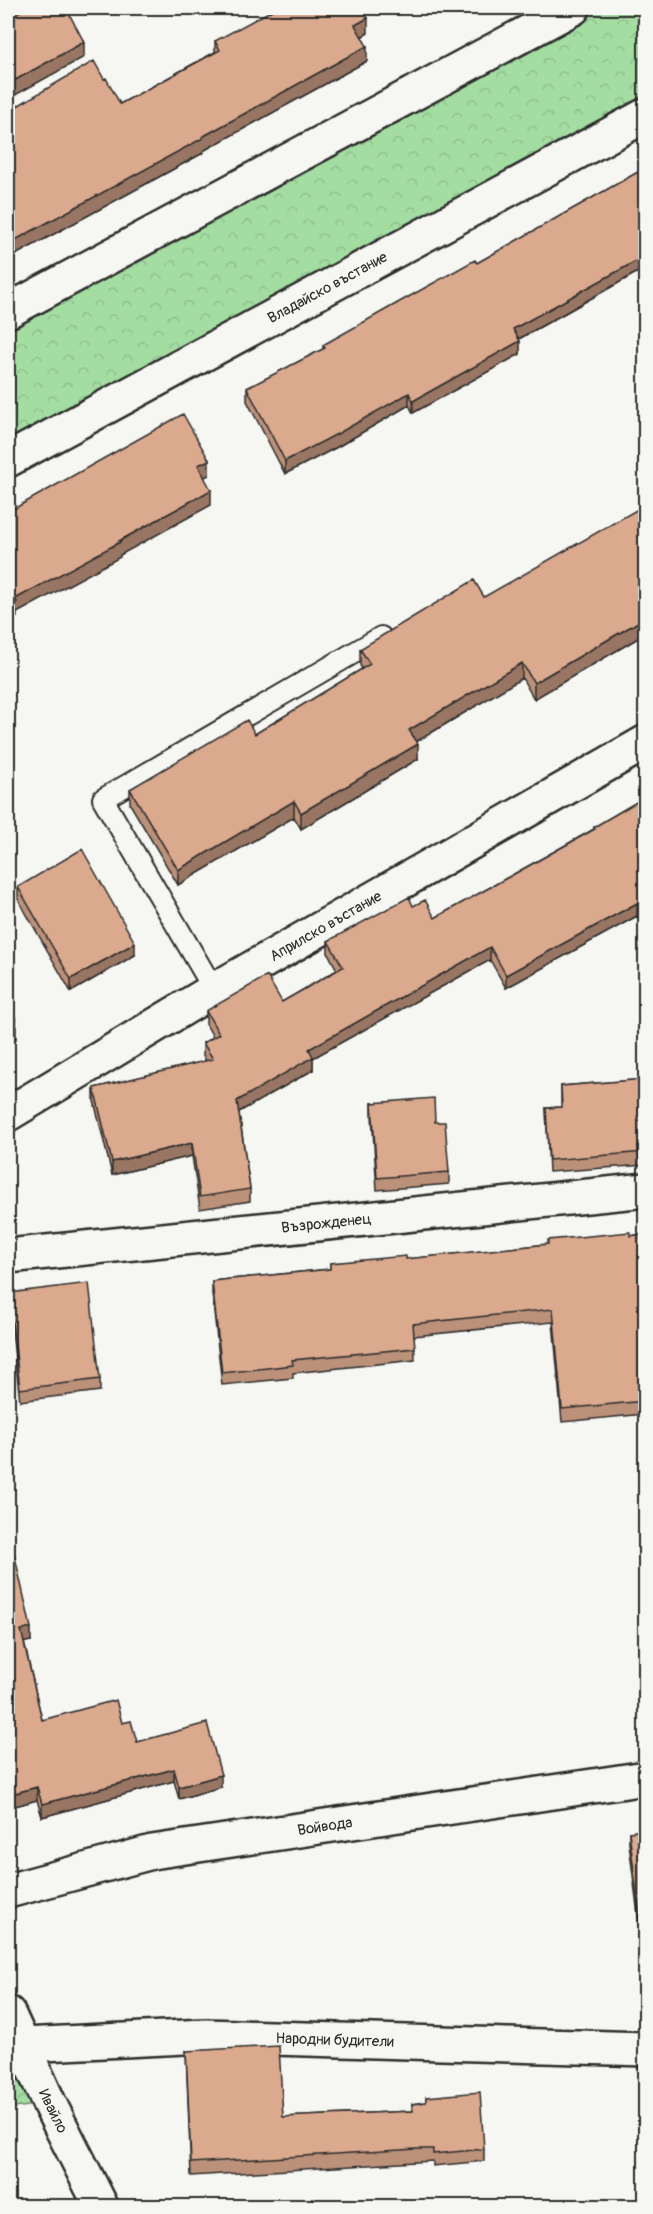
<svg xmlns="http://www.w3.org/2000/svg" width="653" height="2214" font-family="Pangolin,sans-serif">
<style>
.forest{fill:url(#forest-crowns);stroke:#688466;stroke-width:1.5}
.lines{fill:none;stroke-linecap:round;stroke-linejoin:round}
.service-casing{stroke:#2b2b2b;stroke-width:24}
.minor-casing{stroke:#2b2b2b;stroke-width:38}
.service{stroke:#f6f6f2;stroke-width:20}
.minor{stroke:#f6f6f2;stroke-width:33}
.wall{fill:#bc917a;stroke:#2b2b2b;stroke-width:1.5}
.shaded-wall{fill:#997663;stroke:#2b2b2b;stroke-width:1.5}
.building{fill:#dba98e;stroke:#2b2b2b;stroke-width:1.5}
.labels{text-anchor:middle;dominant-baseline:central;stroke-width:6;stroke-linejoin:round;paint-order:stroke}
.street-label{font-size:15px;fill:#2b2b2b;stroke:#f6f6f2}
</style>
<defs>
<pattern id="forest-crowns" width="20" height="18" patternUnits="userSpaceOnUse" patternTransform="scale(1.5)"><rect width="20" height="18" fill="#a4dda2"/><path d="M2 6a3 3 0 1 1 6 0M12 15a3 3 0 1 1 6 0" fill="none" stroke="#8dbe8c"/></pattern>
</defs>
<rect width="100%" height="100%" fill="#f6f6f2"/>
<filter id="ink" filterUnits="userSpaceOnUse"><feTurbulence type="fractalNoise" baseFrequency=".0167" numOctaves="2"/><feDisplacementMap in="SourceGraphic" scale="12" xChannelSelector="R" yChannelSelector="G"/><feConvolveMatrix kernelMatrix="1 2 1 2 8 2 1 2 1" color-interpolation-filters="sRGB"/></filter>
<g filter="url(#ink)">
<path class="forest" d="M573 8H645V115L8 460V311Z
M8 2013 49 2103 8 2109Z"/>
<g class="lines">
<g class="service-casing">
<path id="service" d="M214 990 103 799 381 637"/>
</g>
<g class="minor-casing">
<g id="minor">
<path d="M8 311 573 8"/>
<path id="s1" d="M8 460 646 115"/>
<path id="s2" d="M8 1114 214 990 646 742"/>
<path id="s3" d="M8 1256 646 1190"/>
<path id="s4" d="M8 1891 152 1852 646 1778"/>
<path id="s5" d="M8 2013 49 2103 101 2206"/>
<path id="s6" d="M23 2045 205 2036 646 2049"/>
</g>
</g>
<use href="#service" class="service"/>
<use href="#minor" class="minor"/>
</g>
<path class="wall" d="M368 33 361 37 367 61 203 151V153L8 259V108H14L104 79 120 104 215 52V41Z
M645 168V269V268L519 339 520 354 413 413 409 405 339 446 285 474 247 401V388L323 349V345L477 263Z
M645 523V634L534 699 522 678 416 742 418 759 301 829 294 817 178 885 130 804V789L255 734 362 669 360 665V649L484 597Z
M645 797 640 920 637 916 506 988 490 960 313 1058V1070L239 1112 250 1189V1201L200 1209 192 1156 112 1175 94 1101V1088L206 1061 203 1055V1043L213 1037 206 1024V1011L282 1002 337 970 328 953V941L413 906 435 918 594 829V827Z
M18 887 135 955 71 992 18 899Z
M645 1079V1165L549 1172 546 1108 561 1107V1086Z
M372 1103 435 1122 449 1172V1184L377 1190 372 1116Z
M645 1234V1414L562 1422 553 1322 414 1336 415 1360 293 1373V1378L222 1385 212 1294V1281L330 1269V1263L406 1259Z
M9 1293 100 1379V1391L20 1401 9 1306Z
M8 1526 31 1641 24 1642 42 1720 122 1723 137 1742 221 1787 179 1799 174 1781 42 1817 37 1800 8 1808Z
M645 1830V1937L641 1938 629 1844V1832Z
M186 2051 283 2117 412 2111V2104L426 2102V2097L484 2149V2161L433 2166V2161L416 2162 191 2176Z"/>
<path class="shaded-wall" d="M368 18V33L355 40V25Z
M84 42V57L8 99V84Z
M367 46V61L203 151V153L8 259V244Z
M645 256V268L513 342V329Z
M520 341V354L413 413V401Z
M409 393V405L339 446 285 474V461Z
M209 460V475L198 480V465Z
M211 490V505L120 555V557L17 613V617L8 623V607L15 599Z
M645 618V634L534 699V683Z
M522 663V678L409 746V730Z
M418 744V759L301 829V813Z
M294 801V817L178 885V870Z
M637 903V916L506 988V975Z
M645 904V916L640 920V907Z
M135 943V955L71 992V979Z
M490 947V960L313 1058V1070L237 1113V1101L309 1049Z
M16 1022V1039L8 1040V1024Z
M192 1143V1156L112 1175V1162Z
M31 1628V1641L21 1643V1630Z
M174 1769V1781L42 1817V1804Z
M221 1775V1787L179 1799V1787Z
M37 1787V1800L8 1808V1795Z"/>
<path class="building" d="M26 8H66L84 42 8 84V18Z
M276 8H362L368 18 355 25 367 46 202 137 203 138 8 244V108H14L94 61 104 79 106 78 120 104 220 50 215 41Z
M645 168V257V256L513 329 520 341 413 401 409 393 339 433 285 461 247 388 325 348 323 345 403 300 475 260 477 263Z
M183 414 209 460 198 465 211 490 119 541 120 542 15 599 17 602 8 607V512Z
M638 509 645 523V618L534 683 522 663 409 730 418 744 301 813 294 801 178 870 130 789 247 720 255 734 370 664 360 649 474 580 484 597Z
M645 797V904L640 907 637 903 506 975 490 947 309 1049 313 1057 237 1101 250 1189 200 1197 192 1143 112 1162 94 1088 213 1059 203 1043 219 1034 206 1011 267 976 282 1002 343 967 328 941 409 897 413 906 425 900 435 918 595 829 594 827Z
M82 849 135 943 71 979 18 887Z
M8 986 16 1022 8 1024Z
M645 1079V1152L549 1160 546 1108 562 1107 561 1086Z
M434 1098 435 1122H445L449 1172 377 1178 372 1103Z
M630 1232V1236L645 1234V1401L562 1409 553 1309 413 1324 415 1348 292 1360 293 1365 222 1373 212 1281 330 1269V1263L406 1256V1259L548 1244V1240Z
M89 1283 100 1379 20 1389 9 1293Z
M8 1526 31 1628 21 1630 42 1720 116 1700 122 1723 131 1721 137 1742 207 1723 221 1775 179 1787 174 1769 42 1804 37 1787 8 1795Z
M645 1830V1925H641L629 1832Z
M279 2046 283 2117 413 2111 412 2104 426 2102V2097L480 2092 484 2149 433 2154V2149H416L191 2163 186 2051Z"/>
</g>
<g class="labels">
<g class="street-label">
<text stroke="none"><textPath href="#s1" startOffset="363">Владайско въстание</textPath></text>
<text stroke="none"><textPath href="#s2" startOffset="369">Априлско въстание</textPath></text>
<text stroke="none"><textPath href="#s3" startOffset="320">Възрожденец</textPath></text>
<text stroke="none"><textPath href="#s4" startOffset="324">Войвода</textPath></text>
<text stroke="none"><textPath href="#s6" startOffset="312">Народни будители</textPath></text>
<text stroke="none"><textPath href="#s5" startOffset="108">Ивайло</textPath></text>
</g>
</g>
<rect width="653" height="2214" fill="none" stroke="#f6f6f2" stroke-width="30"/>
<rect x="15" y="15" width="623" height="2184" fill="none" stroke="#2b2b2b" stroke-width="2" filter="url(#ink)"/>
</svg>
